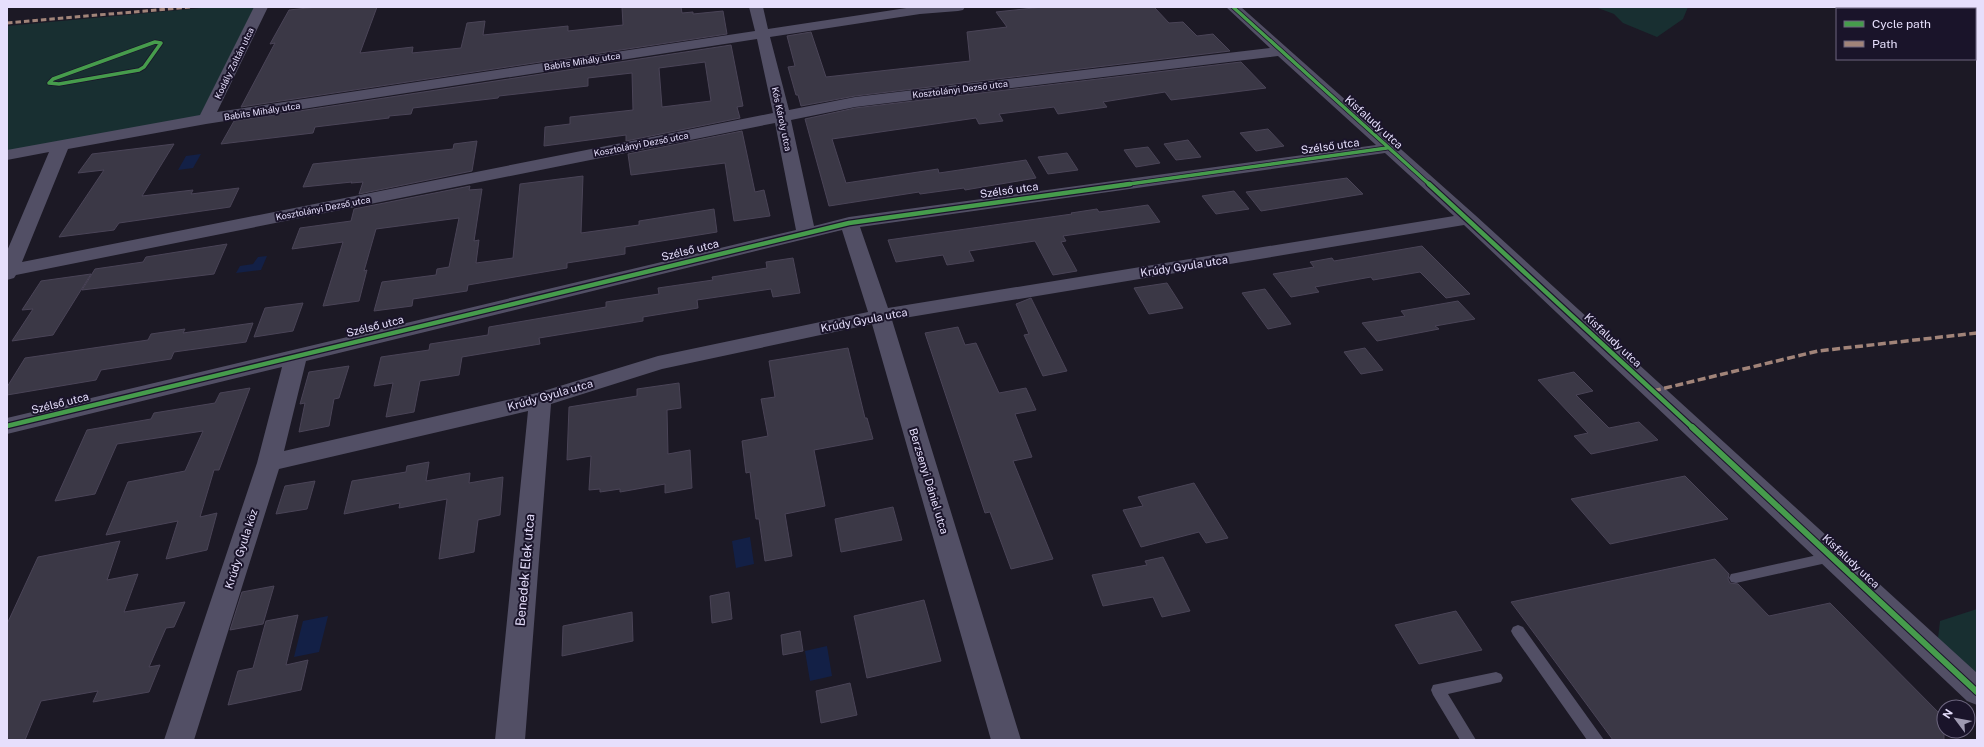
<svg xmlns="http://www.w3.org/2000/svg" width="1984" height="747" font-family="'Public Sans',sans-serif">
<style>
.green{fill:#182f31}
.water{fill:#132046}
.building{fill:#3b3846;stroke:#4a4457;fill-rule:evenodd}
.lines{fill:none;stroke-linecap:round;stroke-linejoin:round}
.service{fill:#524f65;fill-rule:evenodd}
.minor{fill:#524f65;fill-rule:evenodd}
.quiet-far1{stroke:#a18479;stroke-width:3;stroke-dasharray:5.5 3;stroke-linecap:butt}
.quiet{stroke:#a18479;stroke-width:3.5;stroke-dasharray:8 3.5;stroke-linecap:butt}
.cycleway-far2-casing{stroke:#1a142a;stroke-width:5}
.cycleway-far1-casing{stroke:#1a142a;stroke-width:7}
.cycleway-casing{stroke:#1a142a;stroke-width:8}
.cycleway-far2{stroke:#469c4c;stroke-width:3.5}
.cycleway-far1{stroke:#469c4c;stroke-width:4.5}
.cycleway{stroke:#469c4c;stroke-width:6}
.labels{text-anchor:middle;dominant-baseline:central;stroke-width:4;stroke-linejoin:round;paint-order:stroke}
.far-street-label{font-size:9px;fill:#e6dffc;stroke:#1a142a}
.street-label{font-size:11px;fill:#e6dffc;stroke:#1a142a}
.near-street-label{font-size:13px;fill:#e6dffc;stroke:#1a142a}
</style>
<rect width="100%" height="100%" fill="#1c1925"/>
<path class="green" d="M212 7H255L200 117 7 151V26Z
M1556 7H1688L1683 19 1657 37 1623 23 1614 14 1598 8Z
M1977 609V680L1937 647 1940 621Z"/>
<path class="water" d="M201 154 193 168 178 170 186 156Z
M267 256 261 270 236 273 240 266 253 264 258 257Z
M750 537 754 564 736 568 732 541Z
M328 616 319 652 294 657 303 621Z
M827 646 832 676 810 681 805 651Z"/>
<path class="building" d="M317 7H377L360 53 413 47 412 53 461 48 467 23 485 21 483 35 568 26V31L623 25 622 7H681L682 13 693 12V14L723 11 727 34 241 107 275 43 270 44 289 10Z
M1043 7H1154L1169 23 1183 22 1197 36 1213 34 1230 51 855 96 801 106 798 95H796L788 67 795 66 787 36 811 32 826 77 970 61 967 32 1007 27 996 12Z
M731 45 743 106 737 107 740 118 626 141V135L544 146 545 127 570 124V117L633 110 632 73 588 78V86L499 96 498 98 413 108 411 114 389 116V118L315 127 313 133 221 144 234 121ZM705 62 711 101 662 107 659 68Z
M1241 62 1266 88 1171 100 1165 92 1103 102 1107 107 1058 114 1054 107 999 114 1003 121 979 124 976 118 832 139 846 183 938 169 939 173 1026 160 1036 178 965 190 964 188 920 194 919 192 829 206 805 119 855 108Z
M1268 129 1284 146 1256 151 1240 133Z
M742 131 755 192 764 190 770 216 734 221 725 163 631 175 628 154Z
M1188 140 1201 157 1176 160 1164 144Z
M477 141 472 171 359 194 363 182 351 183 352 182 303 187 313 164 453 149 454 144Z
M174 144 142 196 193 190 191 194 239 188 230 207 119 223 114 230 59 237 104 170 78 173 92 154Z
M1148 147 1160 163 1136 167 1124 150Z
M1067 153 1078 170 1048 174 1038 157Z
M583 176 581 233 639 225V221L714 209 717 232 625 247V254L567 263V268L468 285 467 291 413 299 412 306 374 311 382 282 436 275 437 269 449 267 459 218 376 229 364 271 367 270 359 301 323 306 343 242 292 249 300 228 351 221 354 209 470 186 469 190 482 189 474 241 479 240 476 263 513 258 520 184Z
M1347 178 1363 194 1261 211 1246 192Z
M1234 191 1249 209 1216 214 1202 196Z
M1148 205 1160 222 1063 236 1066 241 1061 242 1077 271 1053 275 1035 241 969 251 974 261 947 265 943 255 896 262 888 240 1072 214 1071 213 1097 209 1099 212Z
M227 244 214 274 82 290 95 269 143 262 146 257Z
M1422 246 1470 294 1446 298 1420 272 1373 280 1371 277 1315 287 1319 292 1291 297 1273 274 1314 267 1310 262 1332 258 1334 261Z
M793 258 800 293 773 297 771 289 697 300 698 308 643 317V321L539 338 540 344 462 357 459 375 420 381 414 412 386 417 393 383 374 386 381 357 429 350 430 344 488 335 489 327 606 307V302L659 294 658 288 713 280 712 277 767 268 766 262Z
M91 274 53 335 12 341 33 309 22 310 41 281Z
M1167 283 1183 308 1149 314 1134 288Z
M1265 289 1291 324 1268 329 1242 293Z
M1031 298 1067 371 1043 376 1024 335 1029 334 1016 304Z
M1458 301 1475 319 1435 326 1439 329 1377 341 1362 323 1405 316 1401 311Z
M303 303 293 331 254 337 265 308Z
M253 323 246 342 174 352 171 359 101 370 96 380 7 395V387L25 358 148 340 151 334 185 329 183 333Z
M958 327 965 345 976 343 999 393 1026 388 1036 410 1015 414 1032 457 1013 461 1053 559 1011 569 990 512 985 513 925 333Z
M848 348 865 418H867L873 439 814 450 825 506 785 514 792 556 765 561 759 519H756L750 472 746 473 742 441 768 436 761 399 775 397 769 361Z
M1365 348 1383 370 1361 374 1344 352Z
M349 366 339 398 334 399 329 426 299 432 305 403 300 404 309 372Z
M1574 372 1593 391 1576 395 1609 428 1639 422 1658 440 1591 454 1574 436 1588 433 1538 380Z
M679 383 681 408 667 410 668 454 690 450 692 488 665 493V484L620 492V489L600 492V489L589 490 591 456 567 460 569 407 637 396V389Z
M250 388 219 470H214L200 517 217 513 207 550 166 559 178 521 106 535 128 482 185 471 203 431 117 444 95 494 55 501 87 430 151 419 154 413 215 403 220 393Z
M429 462 426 481 470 473 469 483 503 477 500 515 478 520 474 552 439 559 447 499 399 508 400 503 344 514 352 481 406 472 407 466Z
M1685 476 1728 519 1610 544 1571 499Z
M315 481 307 509 276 514 285 486Z
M1194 483 1228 538 1206 543 1199 532 1141 547 1123 510 1143 506 1138 497Z
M893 507 902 540 841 552 835 519Z
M120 541 107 580 138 574 124 612 185 602 174 627 166 628 149 667 160 665 149 692 93 702 98 691 41 701 25 740H7V624L38 557Z
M1163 557 1190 611 1162 617 1153 597 1103 606 1092 575 1147 565 1145 561Z
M1715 559 1729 574 1728 579 1730 583 1738 584 1769 616 1830 603 1944 718V740H1613L1511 602Z
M274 586 263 624 230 630 242 592Z
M729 592 732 619 712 623 710 596Z
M924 600 941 661 867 678 854 616Z
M1456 611 1482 650 1419 664 1395 625Z
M632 612 633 641 562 656 563 626Z
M298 615 286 665 308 660 301 690 228 705 238 671 253 668 266 621Z
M800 631 803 651 783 655 781 635Z
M850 683 857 715 821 723 816 691Z"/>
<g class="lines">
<path class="service" d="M1831 552 1836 553 1838 557 1836 561 1831 562 1736 583 1731 582 1729 578 1731 574 1736 573Z
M1518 625 1523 627 1604 740H1587L1513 635 1511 631 1513 627Z
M1496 672 1501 674 1503 678 1501 682 1448 694 1476 740H1460L1433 695 1431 690 1433 685Z"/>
<path class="minor" d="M254 7H268L217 112 755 31 749 7H763L768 29 913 7H965L963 10 958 11 920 14 770 37 789 110 855 97 1270 48 1226 7H1241L1475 215 1977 673V705L1967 701 1464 225 892 320 1021 740H991L872 324 662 369 551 404 525 740H495L528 411 279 469 194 740H164L257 463 282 367 7 434V418L796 230 775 123 16 275 14 278 7 280V251L49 152 7 160V150L200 115ZM757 39 773 113 22 262 68 149 206 124ZM1278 56 1376 145 849 217 814 226 791 120 855 107ZM1385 153 1454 216 888 308 860 227ZM842 230 868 312 658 356 537 393 284 451 306 361Z"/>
<path class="quiet-far1" d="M7 23 190 7"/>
<path class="quiet" d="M1653 391 1818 351 1977 333"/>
<g class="cycleway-far2-casing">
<path id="cycleway-far2" d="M1233 7 1430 185
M155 42 161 43 144 67 139 70 59 84 49 83 53 79Z
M1122 185 1387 148"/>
</g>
<g class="cycleway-far1-casing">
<path id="cycleway-far1" d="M1429 184 1693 428
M7 426 849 223 1130 184"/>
</g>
<g class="cycleway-casing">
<path id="cycleway" d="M1692 427 1977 692"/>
</g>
<use href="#cycleway-far2" class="cycleway-far2"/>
<use href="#cycleway-far1" class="cycleway-far1"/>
<use href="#cycleway" class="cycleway"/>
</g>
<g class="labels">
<g class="far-street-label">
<text transform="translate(582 61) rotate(-9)">Babits Mihály utca</text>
<text transform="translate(234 63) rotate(-64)">Kodály Zoltán utca</text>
<text transform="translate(960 89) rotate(-7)">Kosztolányi Dezső utca</text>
<text transform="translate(262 111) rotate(-9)">Babits Mihály utca</text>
<text transform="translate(782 119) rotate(78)">Kós Károly utca</text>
<text transform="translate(641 144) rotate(-11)">Kosztolányi Dezső utca</text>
<text transform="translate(323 208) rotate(-11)">Kosztolányi Dezső utca</text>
</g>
<g class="street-label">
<text transform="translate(1374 122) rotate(42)">Kisfaludy utca</text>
<text transform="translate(1330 146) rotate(-8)">Szélső utca</text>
<text transform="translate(1009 190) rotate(-8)">Szélső utca</text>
<text transform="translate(690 250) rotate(-14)">Szélső utca</text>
<text transform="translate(1184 266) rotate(-9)">Krúdy Gyula utca</text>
<text transform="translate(864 320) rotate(-11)">Krúdy Gyula utca</text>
<text transform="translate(375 326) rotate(-14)">Szélső utca</text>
<text transform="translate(1613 340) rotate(43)">Kisfaludy utca</text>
<text transform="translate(550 395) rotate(-16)">Krúdy Gyula utca</text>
<text transform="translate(60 403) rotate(-14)">Szélső utca</text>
<text transform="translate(929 481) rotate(73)">Berzsenyi Dániel utca</text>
<text transform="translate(241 549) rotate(-72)">Krúdy Gyula köz</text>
<text transform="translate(1851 561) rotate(43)">Kisfaludy utca</text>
</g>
<g class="near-street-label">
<text transform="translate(525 570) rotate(-85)">Benedek Elek utca</text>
</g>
</g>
<rect width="1984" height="747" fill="none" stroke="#e6dffc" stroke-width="16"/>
<rect x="1836" y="8" width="140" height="52" fill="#1a142a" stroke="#6c657e"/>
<rect x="1844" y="21" width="20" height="6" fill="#469c4c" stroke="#6c657e"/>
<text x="1872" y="28" font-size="12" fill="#e6dffc">Cycle path</text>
<rect x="1844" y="41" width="20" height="6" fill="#a18479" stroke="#6c657e"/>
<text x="1872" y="48" font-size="12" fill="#e6dffc">Path</text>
<g transform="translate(1956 719) rotate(302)"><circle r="19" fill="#1a142a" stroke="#6c657e"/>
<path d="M0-3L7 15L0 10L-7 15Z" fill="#9f9ab1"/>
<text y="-6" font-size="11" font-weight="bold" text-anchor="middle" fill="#e6dffc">N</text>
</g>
</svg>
